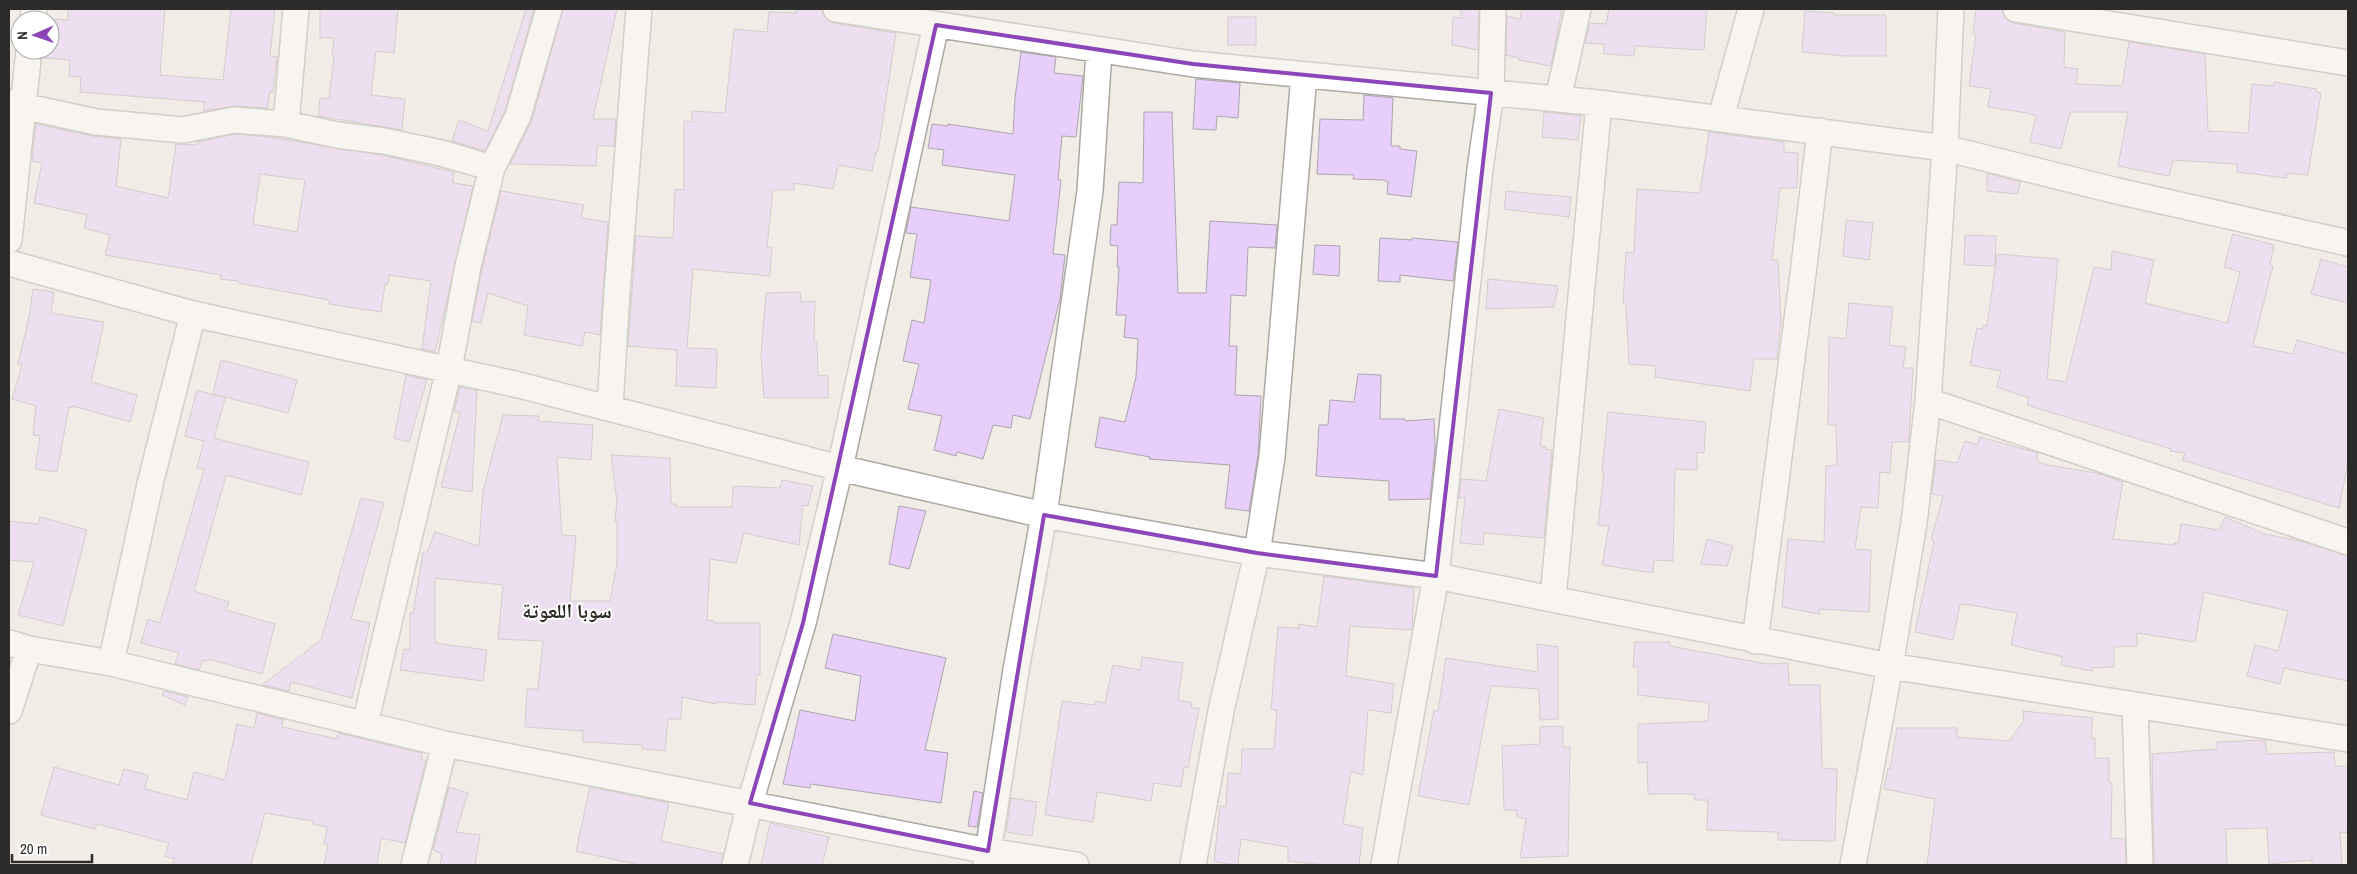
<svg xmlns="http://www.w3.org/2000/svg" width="2357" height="874" font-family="'Archivo Narrow','Noto Naskh Arabic',sans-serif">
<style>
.building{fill:#e7cefb;stroke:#aba7ae;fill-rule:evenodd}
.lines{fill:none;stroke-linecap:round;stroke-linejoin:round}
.minor-casing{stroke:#ada8a2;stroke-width:28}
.minor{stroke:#fff;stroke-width:25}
.marked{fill:none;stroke:#8d46b9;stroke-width:4;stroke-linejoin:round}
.labels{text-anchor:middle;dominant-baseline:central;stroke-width:4;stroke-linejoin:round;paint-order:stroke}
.district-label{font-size:20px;font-weight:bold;fill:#2d2924;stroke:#fff}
</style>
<rect width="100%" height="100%" fill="#f2ece6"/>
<path class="building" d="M68 9H165L160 75 223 80 231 9H275L270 56 277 57 273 93 270 92 267 108 235 106 203 111 205 102 80 92 81 77 69 76 70 60 43 58 44 50H50V20L48 19 68 20Z
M320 9H398L394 53 376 51 371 95 405 99 402 130 318 116 320 98H329L334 56H332L334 38H320Z
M526 9H534L505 111 485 151 452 141 459 120 488 131Z
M563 9H617L593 119H616L614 146H597L596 166 510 164 532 120Z
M797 9H822L823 16 833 23 896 33 878 152H876L872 171 838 165 833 189 794 183V190H773L767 247H772L770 276 693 269 687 348 717 349 716 388 676 386 677 350 628 346 636 236 673 238 675 189 684 190V121L692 122V111L725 113 734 29 767 32 769 12 796 13Z
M1461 9H1479L1478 50 1452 45 1453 17 1461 18Z
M1522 9H1562L1551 66 1518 60 1519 58 1506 55 1507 16 1520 19Z
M1609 9H1707L1704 50 1635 46 1634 56 1604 54V44L1585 43 1590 23 1606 24Z
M1976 9H2002L2007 20 2013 23 2065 32 2064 67 2078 69 2076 84 2122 86 2129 42 2205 54 2208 131 2248 133 2252 84 2274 86V82L2316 89V92L2321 93 2308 175 2287 173 2286 178 2237 172V164L2173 160 2169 176 2118 166 2128 112H2070L2061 149 2030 142 2036 116 2027 113 1988 107 1991 89 1969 86 1976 34H1973Z
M1805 11 1834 13V15H1886V56H1845L1802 52Z
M1228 17H1256V45H1228Z
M1021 52 1056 57 1054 73 1083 76 1076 137 1062 136 1058 180H1061L1053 254 1065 255 1060 299 1030 419 1013 415 1011 428 993 425 983 459 957 452 956 456 934 450 942 416 908 409 919 364 903 361 912 320 924 323 931 280 910 277 917 234 906 233 911 207 1009 221 1015 175 942 165 944 150 928 148 932 124 948 126V124L1013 134 1015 98Z
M1196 79 1240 83 1238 118 1217 116 1216 130 1193 129Z
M1364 95 1393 98 1391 146H1400V149L1417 151 1411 197 1387 194 1388 182 1383 180 1353 179 1354 175 1317 174 1320 119 1363 120Z
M1144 112H1172L1178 293H1206L1210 221 1277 225 1275 248 1248 247 1246 296 1231 295 1229 346H1237L1235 395 1261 396 1258 455 1249 511 1225 508 1230 465 1149 459 1150 457 1095 447 1100 417 1125 422 1136 377 1138 339 1124 337 1126 315H1116L1119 267H1117L1118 246 1110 245 1111 225H1117L1119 182 1143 183Z
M1544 112 1581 116 1578 140 1542 137Z
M36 124 93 136 121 139 116 186 168 198 176 144 197 145 198 142 235 134 269 137 382 155 454 172 453 183 473 186 435 352 422 349 431 281 389 275 388 284H385L381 312 329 304 330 300 238 283V281L220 279 221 275 105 255 110 235 84 228 87 215 34 203 42 163 32 161ZM260 174 305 180 297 232 253 224Z
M1709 132 1784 142V152L1798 153 1797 188H1780L1772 260H1778L1781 320 1777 359H1754L1750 391 1655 377 1656 366 1629 364 1626 304H1623L1626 252 1634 253 1637 189 1700 193Z
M1987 173 2020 182 2018 194 1987 191Z
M501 191 584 205 581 218 608 222 600 335 585 332 582 346 524 335 528 306 488 293 481 323 472 321 482 269Z
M1506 191 1571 197 1569 217 1504 209Z
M1846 220 1873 223 1869 260 1843 256Z
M2233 234 2274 245 2270 265 2273 266 2253 346 2293 354 2297 340 2348 354V462L2339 508 2182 460 2185 453 2170 451 2171 449 2027 405 2029 398 1997 387 2001 371 1970 365 1977 328 1982 329 1983 325 1987 326 1997 254 2058 259 2047 379 2066 382 2094 267 2111 270 2112 251 2154 260 2145 303 2227 323 2240 272 2224 267Z
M1965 235 1996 236 1995 266 1964 265Z
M1380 238 1412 240V238L1458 242 1453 281 1400 275V282L1378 281Z
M1315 245 1340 246 1339 276 1313 274Z
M2321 259 2348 267V303L2311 294Z
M1488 279 1558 286 1554 307 1486 309Z
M33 289 54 292 51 313 104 322 91 382 137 395 130 422 73 406 72 408 69 407 57 472 35 469 40 436 33 435 36 406 12 399 22 365 18 364 29 317Z
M800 292 801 302 815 301 814 341H817L818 375 828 376V398H764L761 355 766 293Z
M1849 303 1893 307 1889 345 1906 347 1903 368H1913L1909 437V442H1892L1890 473 1880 472 1878 508 1861 507 1855 549 1871 550 1869 612 1820 609 1819 614 1782 607 1788 539 1824 542 1826 466 1837 465 1836 425H1828L1829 337 1846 339Z
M221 360 297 380 288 413 213 394Z
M1358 374 1381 375 1380 419H1405V421L1434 419 1435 448 1430 499 1389 500V481L1316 476 1319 425H1328L1330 400 1354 402Z
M406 375 427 380 409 442 394 438Z
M460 387 477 391 472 492 441 487 460 413 454 412Z
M197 390 225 398 214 438 309 462 301 495 226 475 194 591 229 602 226 610 275 624 262 674 209 659 208 661 203 660 199 670 175 664 179 653 141 643 148 619 160 623 204 469 197 468 204 441 185 436Z
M1499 409 1544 418 1540 446 1546 447V449L1552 450 1544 538 1484 533 1483 545 1460 543 1465 498H1459L1461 479 1486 481Z
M1608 412 1706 422 1704 453 1697 452V470L1675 469 1673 561 1654 560 1653 573 1602 565 1609 526 1598 525 1604 473 1602 472Z
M503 415 539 416 538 421 593 425 591 460 557 457 562 535 576 536 570 601H610L617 564V521H615L617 502 611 455 670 458 671 504H676V507H732L733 486 780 488 782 480 813 486 808 506 803 505 799 545 744 533 736 563 710 559 707 620 714 621V623H760V675H757L755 705 716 702V704L682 697 681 719H668L665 751 642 749V745L583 742V731L525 727 527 689H538L543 641 498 639 503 585 435 578V643L487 650 483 681 400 670 404 649 410 650V613H413L423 552H427L435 532 479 546 483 491Z
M1980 437 2038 453 2037 461 2047 465 2097 473 2123 482 2113 539 2174 545V543L2178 544 2181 524 2219 530 2225 517 2265 534 2304 542 2348 556V681L2284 668 2280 684 2247 676 2255 645 2278 651 2288 611 2204 592 2195 642 2137 633V646L2114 647V667L2092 668V671L2061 665 2063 657 2011 645 2017 613 1964 604 1960 605 1953 640 1915 632 1934 541 1931 540 1943 496 1932 494 1936 460 1957 463 1965 441 1977 445Z
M361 498 384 503 351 619 370 623 352 698 291 682 289 691 262 685 321 640Z
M899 506 926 511 909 569 889 564Z
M40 517 87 530 63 626 18 615 34 562 9 560V521L38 524Z
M1707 539 1733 546 1727 566 1701 564Z
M1324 576 1414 588 1412 630 1350 626 1346 676 1394 684 1391 713 1368 710 1363 775 1351 771 1343 824 1363 828 1359 865H1324L1288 861V847L1241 839 1238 865 1214 862 1220 806H1226L1228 773 1241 774 1242 749H1274L1277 711 1271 709 1278 627 1299 628V624L1317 627Z
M833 634 946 658 925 750 948 753 941 803 811 784 810 788 783 784 800 710 855 721 861 676 825 668Z
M1635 642H1670V646L1767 664 1788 663 1789 685H1820L1822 768 1837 769 1835 841 1778 840V832L1707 830 1708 800H1694L1695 794H1648L1647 762 1638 763V724L1708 721 1709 703 1638 695V667H1633Z
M1537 644 1558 647V719L1540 720 1539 689 1491 686 1469 805 1418 796 1434 710 1438 711 1446 658 1538 672Z
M1142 657 1183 663 1178 700 1192 703 1191 708H1199L1188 768 1184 767 1181 787 1154 783 1151 801 1097 792 1093 822 1045 815 1062 701 1094 705 1095 701 1105 703 1113 665 1140 670Z
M164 691 188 697 185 705 162 695Z
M2023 711 2093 718 2091 738H2095V758H2109V783H2112L2111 838 2125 839 2126 865H1927L1935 799 1884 789 1888 768 1890 769 1897 728H1957V737L2009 741 2024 721Z
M257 713 283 720 282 727 337 739 338 733 422 753 421 759 426 761 405 843 381 838 377 865H324L328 845 324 844 327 827 313 824V821L265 813 251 865H172L175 859 165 856 169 843 97 824 95 829 41 815 54 767 119 785 124 769 148 775 145 789 187 800 194 772 225 780 237 724 254 728Z
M1563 726V747H1570L1568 856 1520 858 1526 819 1517 817 1516 810H1504L1502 746 1540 744V727Z
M2265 740 2267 754 2334 752 2335 766H2348V832L2340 833 2342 865H2312V860L2269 864 2267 828 2226 829 2227 865H2154L2152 754 2217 749V742Z
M449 787 468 793 456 832 480 835 475 865H440L442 854 433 850Z
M590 787 669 803 661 841 723 854 721 865H639L576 851Z
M974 791 983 793 977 827 968 826Z
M1011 798 1037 802 1032 836 1006 832Z
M770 823 829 837 822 865H761Z"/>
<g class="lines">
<g class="minor-casing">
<path id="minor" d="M836 9 1193 64 1599 103 1945 148 2113 190 2348 243
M2016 9 2348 63
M33 20 34 9
M1558 99 1578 9
M9 103 96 122 183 130 234 120 286 124 337 135 384 141 441 153 492 168
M1721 117 1751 9
M286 124 296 9
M9 240 29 50
M9 263 193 314 519 385 840 468 1044 515 1257 553 1436 576 1890 666 2348 739
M1928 401 2348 542
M610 407 617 292 639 9
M1553 598 1599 103
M1755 641 1803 274 1820 131
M9 643 29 649 111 663 445 744 988 851 1076 865
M111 663 151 480 193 314
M2135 705 2140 865
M9 711 29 649
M365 724 449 369 468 266 492 168 518 116 549 9
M414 865 445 744
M735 865 750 803 803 623 840 468 936 25
M986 865 1016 670 1044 515 1090 191 1099 50
M1193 865 1221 711 1257 553 1272 457 1304 75
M1384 865 1436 576 1480 169 1491 93 1493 9
M1853 865 1890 666 1914 523 1928 401 1945 148 1951 9"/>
</g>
<use href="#minor" class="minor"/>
</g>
<path d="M0 0H2357V874H0ZM936 25 1193 64 1491 93 1436 576 1257 553 1044 515 988 851 750 803 803 623Z" fill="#f2ece6" fill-opacity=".55" fill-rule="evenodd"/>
<path class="marked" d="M936 25 1193 64 1491 93 1436 576 1257 553 1044 515 988 851 750 803 803 623Z"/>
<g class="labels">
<g class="district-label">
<text x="567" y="610">سوبا اللعوتة</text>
</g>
</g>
<rect width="2357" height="874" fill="none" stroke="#2e2c2a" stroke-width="20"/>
<g transform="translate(35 35) rotate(268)"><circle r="24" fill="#ffffff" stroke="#ababaa"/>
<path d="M0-4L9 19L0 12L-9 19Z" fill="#8d46b9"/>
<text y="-8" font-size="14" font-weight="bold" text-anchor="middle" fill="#2e2c2a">N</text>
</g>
<path d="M12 854v8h80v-8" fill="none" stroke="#2e2c2a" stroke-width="2.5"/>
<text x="20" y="854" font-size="15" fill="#2e2c2a" stroke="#ffffff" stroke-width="4" paint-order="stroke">20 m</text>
</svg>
